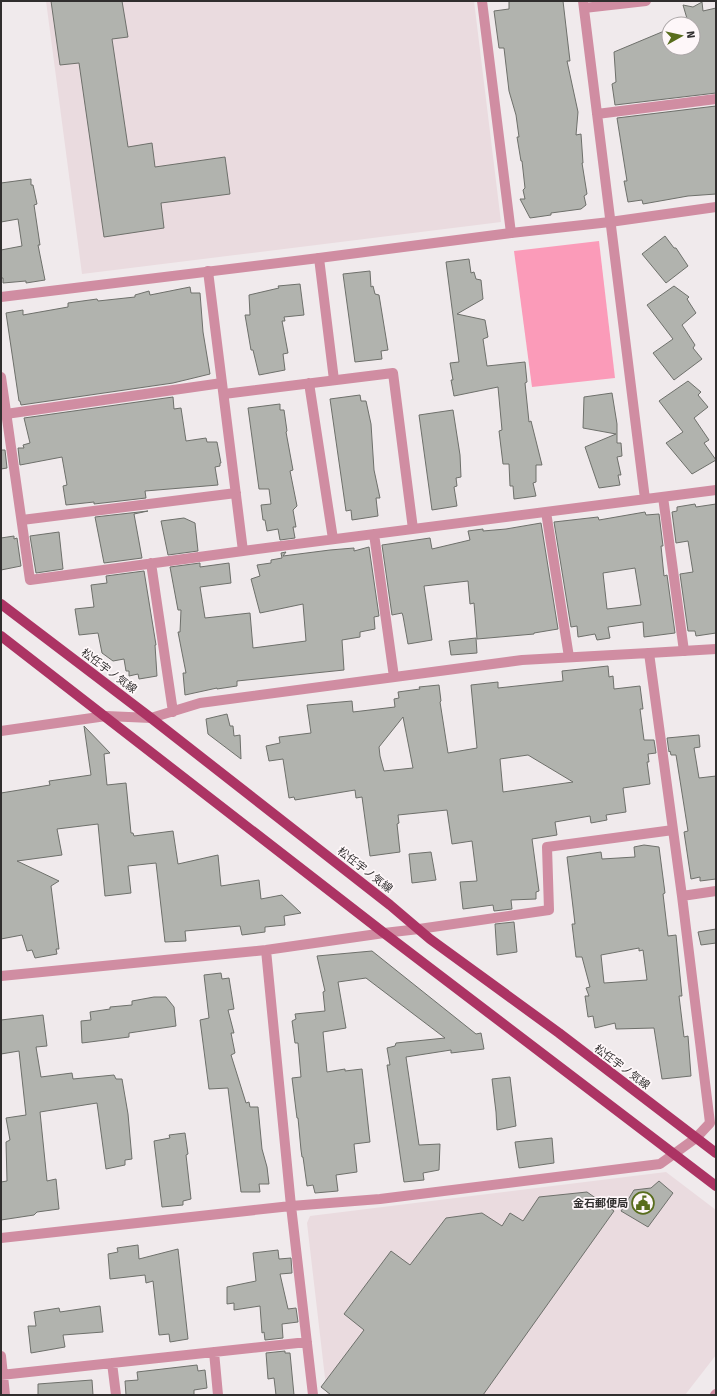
<svg xmlns="http://www.w3.org/2000/svg" width="717" height="1396" font-family="'Fira Sans','Noto Sans JP',sans-serif">
<style>
.built{fill:#eadbdf}
.green{fill:#fb9bb9}
.building{fill:#b1b3ae;stroke:#6e706b;fill-rule:evenodd}
.lines{fill:none;stroke-linecap:round;stroke-linejoin:round}
.minor{stroke:#d08da2;stroke-width:10}
.tertiary{stroke:#d08da2;stroke-width:10}
.primary{stroke:#ac3464;stroke-width:10}
.labels{text-anchor:middle;dominant-baseline:central;stroke-width:3.5;stroke-linejoin:round;paint-order:stroke}
.street-label{font-size:11px;fill:#302e2e;stroke:#fef7f9}
.poi-label{font-size:11px;font-weight:bold;fill:#302e2e;stroke:#fef7f9;text-anchor:end}
</style>
<rect width="100%" height="100%" fill="#f0eaec"/>
<path class="built" d="M46 1H474L501 222 82 274Z
M666 1172 716 1210V1355L685 1395H327L307 1223 310 1216Z"/>
<path class="green" d="M599 241 615 378 532 387 514 251Z"/>
<path class="building" d="M51 1H122L128 37 112 39 128 147 152 143 155 167 225 157 230 194 161 203 164 228 104 237 79 63 60 65Z
M509 1H563L570 61H567L578 112 576 135 581 134 583 163H582L587 194 584 196 586 205 581 209 551 213V215L530 218 520 199H525L523 190 525 188 522 161H521L517 137H519L516 115 509 91 504 48H499L494 11 509 9Z
M702 2 703 11 716 8V93L615 105 612 84 616 82 614 52 669 29V48H693V24H683L688 22 683 5 693 7Z
M716 106V194L688 196 643 204 642 200 628 202 624 181H627L617 118Z
M31 179V185H33L37 204 34 205 40 245H38L45 280 26 283V281L3 283V278H1V250L22 246 18 219 1 222V183Z
M665 236 674 248H676L688 266 666 283 642 254Z
M469 259 471 273 474 272 476 279 481 280 483 299 457 314 485 320 488 337 483 339 487 366 525 362 527 382 525 383 529 422 531 421 542 465H536V482L533 483 536 496 514 499 513 486H510L509 464H503L499 431 502 430 498 387 454 396 451 380H453L450 363 459 362 446 262Z
M370 271 371 287 373 286 375 294 379 295 388 350 381 351 382 359 355 362 343 274Z
M300 284 304 315 284 317 285 321H282L288 353 283 354 285 370 259 375 253 350H251L245 315H250L249 295 279 288 278 286Z
M674 286 689 297 687 299 696 313 682 325 695 345 693 348 702 359 674 380 653 353 673 339 647 305Z
M190 287 191 293H200L203 332 210 374 173 383 21 405 20 401H19L6 313 23 310V315L68 307V303L97 299 98 301 135 297V295L149 291 150 295Z
M688 381 701 392 698 395 708 407 694 418 709 440 704 443 716 460 692 474 666 443 683 432 659 401Z
M612 393 617 424V443H621L622 456 617 457 621 475H618L620 485 599 488 585 447 616 434 583 428 584 397Z
M360 395 361 401H366L371 424 374 470 380 498H376L378 516 352 520 351 510 346 511 330 399Z
M173 397 174 409 181 408 186 441 206 438 207 442H217L221 463H220V466L215 467 218 485 145 491 146 498 94 504V502L66 505 63 486 67 485 62 457 20 465 18 448H24L23 445 30 443 24 418Z
M280 404V410H284L287 431 286 432 293 470 290 471 297 506 293 510 296 527H293L295 538 280 540 278 529 267 531 265 520H263L261 505 271 504 269 489H259L248 408Z
M453 410 460 455 461 477 456 478 457 486 454 487 457 506 432 510 419 415Z
M1 450H5L7 468 1 469Z
M695 504 696 507 716 504V633L696 636 695 631H688L680 574 693 572 688 541 676 543 672 512 677 511V507Z
M148 511 134 514 142 558 104 563 95 517Z
M645 512 646 515 659 514 663 546H661L664 576 667 575 675 633 644 637 643 622 608 627 610 638 597 640 595 634 578 637 577 626 571 627 554 522 598 517 599 520ZM635 568 641 605 607 609 603 573Z
M184 518 195 523 198 551 168 555 161 521Z
M541 523 558 629 534 633V634L477 639 474 603 470 604 468 581 424 586 432 640 408 644 403 616 402 613 392 615 382 545 430 538 432 549 470 540 468 531 483 529V531L506 529Z
M59 532 63 569 36 573 30 536Z
M14 536V539L17 538 21 566 1 570V538Z
M369 547 379 616 374 617 375 629 360 632V637L342 640 344 670 237 681V686L217 689V688L185 695 183 673H186L178 632H180L181 610H178L170 567 200 563V567L229 563 231 583 200 587 205 618 250 613 253 648 306 641 303 604 260 613 251 579 260 576 257 565 271 563V560L282 558 281 553 286 552 283 556 330 550 354 548V551Z
M144 571 156 645H155L157 676 139 679 138 674 129 676V671H126L124 659 113 661 102 653 98 633 79 635 75 609 94 607 91 585 107 583 106 576Z
M476 638 477 653 451 655 449 641Z
M608 666 609 677 613 676 614 689 640 686 643 709H640L644 740H654L656 753 648 754 649 762H647L650 784 623 788 626 812 606 815 607 820 591 823 590 816 555 822 557 835 532 839 539 891 536 892V899L511 900 512 909 494 911 493 905 463 909 460 882 477 881 472 841 452 844 447 810 398 815 399 823 397 824 400 852 370 856 362 797 356 798 355 790 295 800 294 797 289 798 283 759 269 761 266 746 280 743 279 737 311 733 307 705 352 701 353 712 395 707 394 699 399 698 398 692 420 689 419 687 439 685 441 701 440 702 448 753 477 748 471 685 498 682V688L563 681 562 671ZM403 717 413 768 384 771 380 756 379 747ZM528 755 573 782 503 792 500 759Z
M227 714 230 726H233L234 736 240 735 241 759 208 734 206 719Z
M84 726 110 753 104 754 107 785 126 783 131 833H133L134 836 173 831 178 864 218 855 221 886 259 880 261 899 282 895 301 913 284 916 285 925 265 927V932L242 935 240 926 185 931 186 941 165 942 156 863 128 866 131 893 105 896 98 824 57 829 62 855 17 861 59 881 51 886 59 949H56L57 954 35 958 32 950 27 951 22 935 1 939V793L50 785 49 781 91 775Z
M699 735 700 747 694 748 699 778 716 776V879L700 881V877L691 879 684 832 688 831 676 755H671L670 751 669 752 667 738Z
M644 845 659 847 665 893 663 894 668 936 676 935 682 996H679L684 1037 688 1036 691 1076 662 1079 654 1028 616 1029 615 1023 595 1028 593 1016 588 1017 585 996H589L586 988 590 987 582 957H576L572 924H575L567 857 601 852 602 859 635 857 634 847ZM639 948V951L643 950 647 980 604 983 601 955Z
M431 852 436 880 412 883 409 854Z
M514 922 517 952 497 955 495 924Z
M716 929V943L701 945 698 932Z
M372 951 476 1034 481 1033 484 1049 451 1053V1050L406 1057 419 1145 440 1144 439 1170 423 1173 424 1180 404 1182 387 1065H390L387 1048 395 1046 396 1043 445 1038 366 978 338 982 346 1028 323 1032 327 1072 345 1069V1071L362 1069 370 1142 354 1144 357 1172 336 1175 338 1191 315 1193 313 1185 307 1186 303 1157H302L301 1150 298 1118H297L292 1078 301 1077 298 1043H295L292 1021 296 1019 295 1014 325 1011 323 992 325 991 317 956Z
M221 973 222 979 229 978 234 1009 228 1010 234 1033H231L235 1053 231 1055 246 1103 249 1102 250 1107H258L262 1149 267 1167 269 1184H259L260 1192H241L228 1088 209 1089 200 1020 209 1018 204 975Z
M154 997H166L174 1007 176 1026 129 1033V1037L82 1043 81 1021 91 1020 90 1012 110 1009V1007L132 1005V1001Z
M43 1015 47 1046 36 1047 41 1077 72 1073 73 1079 114 1075 116 1079H122L128 1114 132 1159 125 1160V1165L106 1169 97 1103 40 1112 47 1181 56 1179 59 1209 37 1212 34 1215 1 1220V1182L7 1181 6 1142 10 1140 6 1118 26 1115 19 1051 1 1054V1020Z
M510 1077 516 1126 497 1130 496 1112 492 1079Z
M185 1133 188 1154 186 1155 191 1199 183 1201V1205L162 1207 154 1141 170 1138 169 1135Z
M552 1138 554 1163 519 1168 515 1142Z
M659 1181 673 1193 648 1227 621 1211 634 1190 651 1188Z
M587 1192 614 1211 483 1395H331L321 1387 364 1330 344 1314 391 1251 410 1265 446 1218 482 1213 502 1226 510 1213 523 1221 539 1197Z
M138 1245 139 1259 178 1249 188 1339 170 1342 169 1334 159 1335 153 1281 146 1283 145 1275 110 1279 108 1254 118 1252 117 1248Z
M278 1250 279 1259 291 1258 292 1273 280 1274 288 1309 296 1308 298 1322 282 1324 283 1338 265 1340 264 1332 262 1333 260 1306 234 1310V1303L227 1304V1287L256 1281 253 1253Z
M100 1306 103 1332 63 1335 65 1347 31 1353 28 1326H36L34 1312 59 1308 60 1312Z
M285 1351V1353H290L294 1395H276L274 1378 268 1379 266 1353Z
M197 1365 198 1371 205 1370 207 1388 194 1390V1395H126L125 1381 138 1380 137 1372Z
M92 1380 93 1395H38V1384Z"/>
<g class="lines">
<path class="minor" d="M482 1 511 233
M583 1 645 499
M584 8 646 1
M597 114 716 99
M319 258 334 380
M208 271 243 551 716 490
M1 377 30 580 243 551
M309 383 333 539
M224 394 393 373 413 529
M6 414 222 383
M663 497 684 651
M546 512 569 657
M22 520 236 493
M374 534 394 677
M151 563 173 712
M1 731 106 716 151 718 200 703 522 660 649 653 682 896 710 1123 696 1138 660 1164 380 1199 291 1206 1 1238
M682 896 716 891
M266 950 291 1206 313 1395
M1 976 266 950 384 933 419 929 549 910 547 847 673 830
M214 1352 218 1395
M1 1356 5 1395
M112 1363 116 1395
M1 1375 307 1342"/>
<path class="tertiary" d="M1 297 319 258 511 233 610 222 716 207
M649 653 716 649
M715 1395 716 1394"/>
<path class="primary" d="M1 604 151 718 390 905 430 939 559 1033 716 1153
M1 636 384 933 716 1186"/>
</g>
<defs>
<g id="civic-ring" transform="scale(1.15)"><circle r="9.5" fill="#fef7f9" stroke="#586d1c" stroke-width="1.5"/><path d="M-.6-6.5H3V-4.5H.6V-3L4-1V1h2V6H-6V1h2V-1L-.6-3ZM-1.2 2.5V6h2.4V2.5Z" fill="#586d1c"/></g>
</defs>
<g fill-rule="evenodd">
<use href="#civic-ring" x="643" y="1203"/>
</g>
<g class="labels">
<g class="street-label">
<text transform="translate(109 671) rotate(37)">松任宇ノ気線</text>
<text transform="translate(365 870) rotate(38)">松任宇ノ気線</text>
<text transform="translate(622 1067) rotate(37)">松任宇ノ気線</text>
</g>
<g class="poi-label">
<text x="628" y="1203">金石郵便局</text>
</g>
</g>
<rect width="717" height="1396" fill="none" stroke="#302e2e" stroke-width="4"/>
<g transform="translate(681 36) rotate(82)"><circle r="19" fill="#fef7f9" stroke="#aca7a8"/>
<path d="M0-3L7 15L0 10L-7 15Z" fill="#586d1c"/>
<text y="-6" font-size="11" font-weight="bold" text-anchor="middle" fill="#302e2e">N</text>
</g>
</svg>
